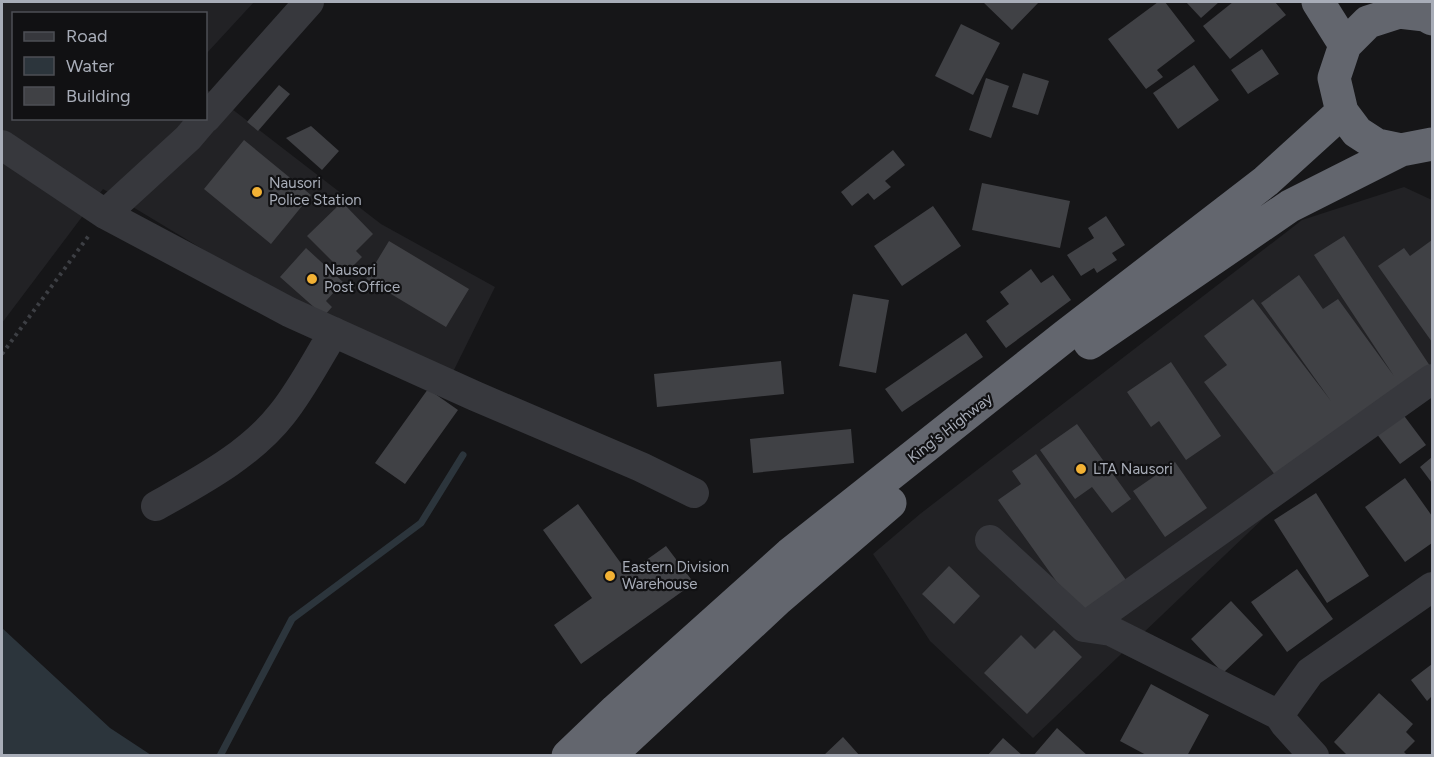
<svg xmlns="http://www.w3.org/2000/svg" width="1434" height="757" font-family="Figtree,sans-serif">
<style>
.built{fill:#222225}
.water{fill:#2c353c}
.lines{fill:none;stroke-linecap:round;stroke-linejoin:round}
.stream{stroke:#2c353c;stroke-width:7}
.building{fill:#404145}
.path{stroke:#3d3f44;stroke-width:4;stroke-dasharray:3 4.5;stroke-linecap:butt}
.minor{stroke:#37383d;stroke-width:30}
.highway{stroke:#63666e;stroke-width:33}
.poi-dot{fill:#f2b134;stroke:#111113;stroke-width:2}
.labels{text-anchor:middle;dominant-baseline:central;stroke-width:4.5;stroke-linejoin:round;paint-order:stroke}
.poi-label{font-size:15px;fill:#a8adb8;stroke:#111113;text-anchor:start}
.street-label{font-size:15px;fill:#a8adb8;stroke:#111113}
</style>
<rect width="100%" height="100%" fill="#161618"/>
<path class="built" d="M2 2H254L206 54V14H14V118H206V89L381 224 495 287 451 376 320 320 103 189 2 323Z
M1404 187 1432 200V386L1269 513 1033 738 930 641 873 554 920 514 1302 220Z"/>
<path class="water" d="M2 628 110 728 151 755H2Z"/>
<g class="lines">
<path class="stream" d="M220 756 292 619 421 523 463 455"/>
</g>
<path class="building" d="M983 2H1039L1012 30Z
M1158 2H1165L1195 41 1157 70 1163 77 1146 89 1108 39Z
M1186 2H1219L1201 18Z
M1233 2H1275L1286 15 1230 59 1203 26Z
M961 24 1000 43 973 95 935 76Z
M1262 49 1279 74 1248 94 1231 70Z
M1194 65 1219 100 1178 129 1153 93Z
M1023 73 1049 81 1038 115 1012 107Z
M986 78 1009 86 991 138 969 130Z
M279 85 290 94 258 131 247 122Z
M311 126 339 151 322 170 286 138Z
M244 140 311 195 271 244 204 189Z
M893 150 905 165 885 181 891 187 874 200 868 193 852 206 841 192Z
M982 183 1070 201 1060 248 972 230Z
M342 202 373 234 356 251 362 257 345 274 307 236Z
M933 206 961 246 902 286 874 246Z
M1106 216 1125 245 1112 253 1117 260 1097 273 1094 268 1081 276 1067 255 1094 238 1088 228Z
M1344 236 1432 369 1279 480 1204 382 1227 365 1204 336 1253 299 1331 401 1261 303 1299 275 1323 309 1338 299 1394 376 1314 255Z
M1432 240V342L1378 266 1404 248 1410 256Z
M389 241 469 289 446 327 366 279Z
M306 248 343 282 326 301 332 307 324 316 280 277Z
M1031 269 1041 283 1053 275 1071 300 1006 348 986 321 1009 304 1000 292Z
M853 294 889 300 876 373 839 366Z
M966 333 983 357 902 412 885 389Z
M781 361 784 394 657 407 654 374Z
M1171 362 1221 436 1186 460 1159 421 1151 427 1127 392Z
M428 389 458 410 405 484 375 463Z
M1402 413 1426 445 1400 464 1376 433Z
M1077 424 1131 499 1112 513 1092 487 1075 499 1040 450Z
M851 429 854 463 753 473 750 439Z
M1036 454 1126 580 1079 613 998 500 1021 484 1012 471Z
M1432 457V483L1420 467Z
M1175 462 1207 508 1165 537 1133 491Z
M1405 478 1432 516V543L1405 562 1365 507Z
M1316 493 1369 576 1327 603 1274 520Z
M578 504 628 573 666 546 694 583 581 664 554 625 592 598 543 530Z
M949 566 980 596 954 624 922 594Z
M1297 569 1333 619 1287 652 1251 602Z
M1231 601 1263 635 1223 673 1191 639Z
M1054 630 1082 657 1027 714 984 673 1021 635 1035 649Z
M1432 664V696L1427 701 1411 680Z
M1151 684 1209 715 1187 756H1148L1120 741Z
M1379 693 1413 724 1406 732 1415 741 1404 752 1408 756H1348L1334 742Z
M1057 728 1088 756H1033Z
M843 737 860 756H823Z
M1003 738 1023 756H987Z"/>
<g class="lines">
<path class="path" d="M2 354 90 234"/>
<path class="minor" d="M206 118 309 2
M2 145 105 214 289 312 475 396 641 467 694 493
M105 214 188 138 205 118
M156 506C200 481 250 455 282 414 302 389 317 359 334 332
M990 540 1084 627 1111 631 1279 715 1285 724 1314 756
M1084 627 1432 379
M1279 715 1310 672 1432 587"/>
<path class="highway" d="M1318 2 1345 45
M1432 19 1425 15 1399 12 1368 22 1345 45 1334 78 1342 112 1357 132 1377 145 1401 150 1432 144
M1090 343 1290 206 1401 150
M568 756 616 710 790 554 1065 336 1266 181 1342 112
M609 756 778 599 890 503"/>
</g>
<g class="poi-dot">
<circle cx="257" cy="192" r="6"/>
<circle cx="312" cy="279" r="6"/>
<circle cx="1081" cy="469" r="6"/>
<circle cx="610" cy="576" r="6"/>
</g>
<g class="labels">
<g class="poi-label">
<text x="269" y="183">Nausori<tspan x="269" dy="17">Police Station</tspan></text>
<text x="324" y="270">Nausori<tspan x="324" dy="17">Post Office</tspan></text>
<text x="1093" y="469">LTA Nausori</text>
<text x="622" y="567">Eastern Division<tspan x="622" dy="17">Warehouse</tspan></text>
</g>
<g class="street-label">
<text transform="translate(950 428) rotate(-38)">King's Highway</text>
</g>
</g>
<rect width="1434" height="757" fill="none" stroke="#a8adb8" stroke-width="6"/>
<rect x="12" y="12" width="195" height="108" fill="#111113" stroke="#4d4f55" stroke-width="1.5"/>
<rect x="24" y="32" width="30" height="9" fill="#37383d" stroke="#4d4f55" stroke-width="1.5"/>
<text x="66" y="42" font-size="18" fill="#a8adb8">Road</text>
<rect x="24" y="57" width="30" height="18" fill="#2c353c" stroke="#4d4f55" stroke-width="1.5"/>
<text x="66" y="72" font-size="18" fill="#a8adb8">Water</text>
<rect x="24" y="87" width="30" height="18" fill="#404145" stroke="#4d4f55" stroke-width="1.5"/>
<text x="66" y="102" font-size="18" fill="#a8adb8">Building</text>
</svg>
